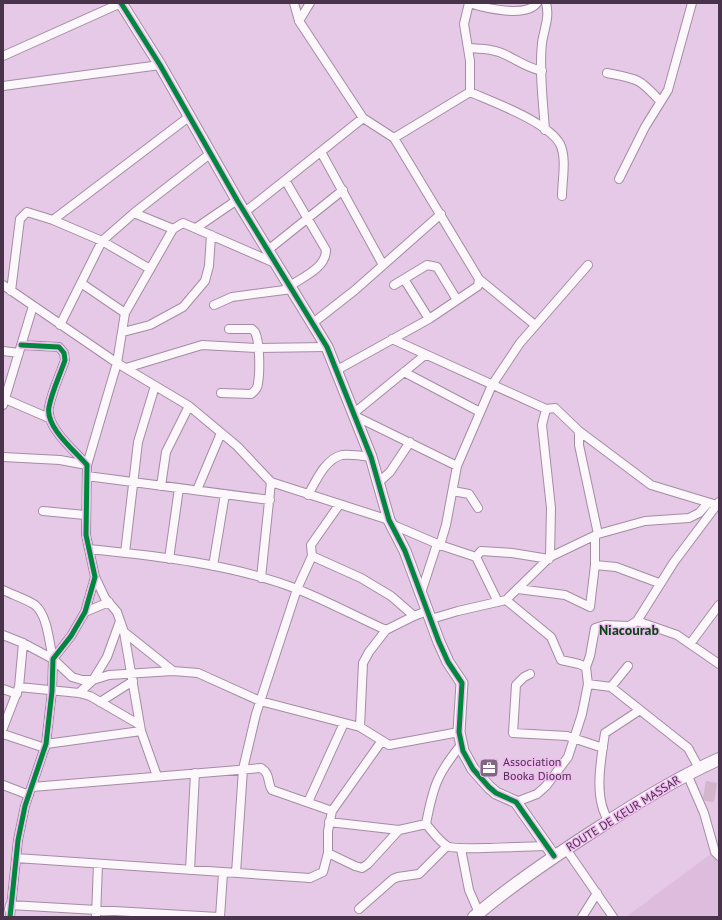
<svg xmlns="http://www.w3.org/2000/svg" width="722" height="920" font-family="'PT Sans',sans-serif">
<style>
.green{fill:#debcde}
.building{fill:#d1b6cc}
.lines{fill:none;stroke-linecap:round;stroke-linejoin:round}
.street-casing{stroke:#a38da3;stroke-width:10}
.secondary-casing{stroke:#a38da3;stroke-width:13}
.primary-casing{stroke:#a38da3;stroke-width:14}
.street{stroke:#fbf7fb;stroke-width:8}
.secondary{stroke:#fbf7fb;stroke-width:11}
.primary{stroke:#fbf7fb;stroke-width:12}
.cycleway-casing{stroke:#f2bcf3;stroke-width:8}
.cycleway{stroke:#00873e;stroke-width:5}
.labels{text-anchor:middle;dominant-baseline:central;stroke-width:3;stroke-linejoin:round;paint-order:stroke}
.poi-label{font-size:12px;fill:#49334a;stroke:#f2bcf3;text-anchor:start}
.street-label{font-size:12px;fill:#49334a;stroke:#f2bcf3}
.quarter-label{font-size:14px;font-weight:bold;fill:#094715;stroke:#f2bcf3}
</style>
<rect width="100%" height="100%" fill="#e6c9e6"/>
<path class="green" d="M712 853 719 862V917H626Z"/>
<path class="building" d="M706 781 717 783 714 802 705 801 703 798Z"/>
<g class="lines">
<g class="street-casing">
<path id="street" d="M294 3 299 21 363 118 394 138 479 279 535 325
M469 3 464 24 470 61V92
M469 3C485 8 526 18 537 3
M299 21 310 3
M468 48C482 49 496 49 508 56 520 62 528 68 542 71
M3 56 121 3
M607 73C638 79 639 78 660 101
M3 86 160 65
M470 92C493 102 548 122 560 144 567 158 562 181 562 196
M545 130C543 101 539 71 542 43 544 29 550 17 546 3
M394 138 470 92
M321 152 383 265
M619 179 645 127 668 90 692 3
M285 180 326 250C326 268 303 277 290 286
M245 212 363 118
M134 213 173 229
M53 220 190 116
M196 228 237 200
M268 250 343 190
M404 279 429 319
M81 283 125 313
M3 285 117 363 189 406 237 446 271 482 389 520
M394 285 427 265 437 267 457 300
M11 291 20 219 27 212 53 220 102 241 134 213 211 153
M214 305 232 297 292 289
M313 323 355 290 441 214
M60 325 102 241 150 269
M123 332 150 325 183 307 205 281 209 266 211 235
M392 339 546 409
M3 351 19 353
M126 368 202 345 258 348 327 347
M337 370 429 319 478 286 479 279
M404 372 480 412
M221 393 251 394C255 391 258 388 258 383 260 372 260 342 255 332L252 329H229
M5 399 49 418
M3 405 33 306
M354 413 425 355
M355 416 457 466 492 385 520 343 588 265
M579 431V445L598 534
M3 457 60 460 87 465 117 363 125 313 173 229 183 223 277 264
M87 476 270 500
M379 482 390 472 410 442
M161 486 166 452 189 406
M197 490 221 433
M453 491 469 494 478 508
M308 495C316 481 325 459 342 455 351 454 362 456 371 457
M339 505 311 545 312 556 361 578 391 596 414 616
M43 511 85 515
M391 524 440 545 476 557 498 602
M440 545 446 525 457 466
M89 549C158 556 232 564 297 589 327 601 357 617 386 630
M125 553 138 442 155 386
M476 557 481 551 512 553 549 559
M550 557 551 508 542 425 546 409 555 408 579 431 651 485 717 505
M169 559 179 488
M595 565 616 567 659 583
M213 566 225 494
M95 577 105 598 117 612 124 632 141 731 157 776
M261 578 271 482
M518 589 565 595 590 607 595 565V536
M3 590C13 595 26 599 35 605 48 616 49 643 53 659
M421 593 437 544
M506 600 551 637 561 660 579 664 586 667
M85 612 109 602
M431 619 458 611 506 600 550 557 598 534 645 521 689 518 699 513 708 503
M637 621 677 635 719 664
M124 632 173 671
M3 635 23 643 53 659 72 677 82 680H93L109 675 173 671 198 673 260 701 360 727 389 745 459 732
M690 644 719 605
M530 674 524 677 516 685 513 733 567 736 603 748
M588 684 611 687 688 748 699 768
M19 687 79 693 90 696 140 725
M611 687 628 666
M3 689 17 694
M79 693 93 680 107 657 120 621
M100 702 133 681
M360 727 363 663 369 652 386 630 414 616 427 611
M3 728 19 687 23 643
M3 734 45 748
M46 744 141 731
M461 745C437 774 433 787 426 824 432 831 439 841 447 846 456 851 530 846 546 846
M687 774 704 813 715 852 719 856
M3 785 29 795
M32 787 261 768C271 774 267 783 272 790L332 811
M308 802 344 723
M516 802 537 794 546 786 568 757 582 714 588 684 586 667 590 656 595 628 605 625 629 626 637 621 674 562 719 502
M609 821C593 799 601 759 605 733L640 710
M329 822 399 830
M461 849 469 890 479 913
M566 849 613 917
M328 853 355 866 362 868 368 864 399 830 426 824
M16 858 310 878 323 872 328 853V831L332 811 381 742
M190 870 195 773
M236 873 243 769 256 714 297 589 312 556
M9 909 10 905 218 917
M359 909 393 879 398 877 419 874 447 846
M10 917 18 840 25 806 46 744 52 691 53 659 71 636 85 612 95 577 86 535 87 465C75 451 45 427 49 407 52 391 60 375 65 360L64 353 59 347 21 345
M96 917 98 864
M220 917 223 873
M582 917 597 893"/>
</g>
<g class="secondary-casing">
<path id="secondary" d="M121 3 160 65 237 200 327 347 371 457 389 520 405 551 439 642 448 662 462 683 459 732 463 751 473 769 489 787 496 793 516 802 554 856"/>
</g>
<g class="primary-casing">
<path id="primary" d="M474 917C511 885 553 857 595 830 635 804 675 779 719 759"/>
</g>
<use href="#street" class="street"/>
<use href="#secondary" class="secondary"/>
<use href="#primary" class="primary"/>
<g class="cycleway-casing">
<path id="cycleway" d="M121 3 160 65 237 200 327 347 371 457 389 520 405 551 439 642 448 662 462 683 459 732 463 751 473 769 489 787 496 793 516 802 554 856
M10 917 18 840 25 806 46 744 52 691 53 659 71 636 85 612 95 577 86 535 87 465C75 451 45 427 49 407 52 391 60 375 65 360L64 353 59 347 21 345"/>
</g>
<use href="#cycleway" class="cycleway"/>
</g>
<defs>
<g id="office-square" transform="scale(1)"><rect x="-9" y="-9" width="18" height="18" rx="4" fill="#806881" stroke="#f2bcf3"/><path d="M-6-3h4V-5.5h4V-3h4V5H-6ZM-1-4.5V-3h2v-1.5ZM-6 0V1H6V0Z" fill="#fff"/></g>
</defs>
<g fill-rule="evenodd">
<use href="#office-square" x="489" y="768"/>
</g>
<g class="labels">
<g class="poi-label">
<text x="503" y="761">Association<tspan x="503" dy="14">Booka Dioom</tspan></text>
</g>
<g class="street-label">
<text transform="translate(623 813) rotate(-32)">ROUTE DE KEUR MASSAR</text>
</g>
<g class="quarter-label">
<text x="629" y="630">Niacourab</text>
</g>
</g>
<rect width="722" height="920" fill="none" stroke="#49334a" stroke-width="8"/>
</svg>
